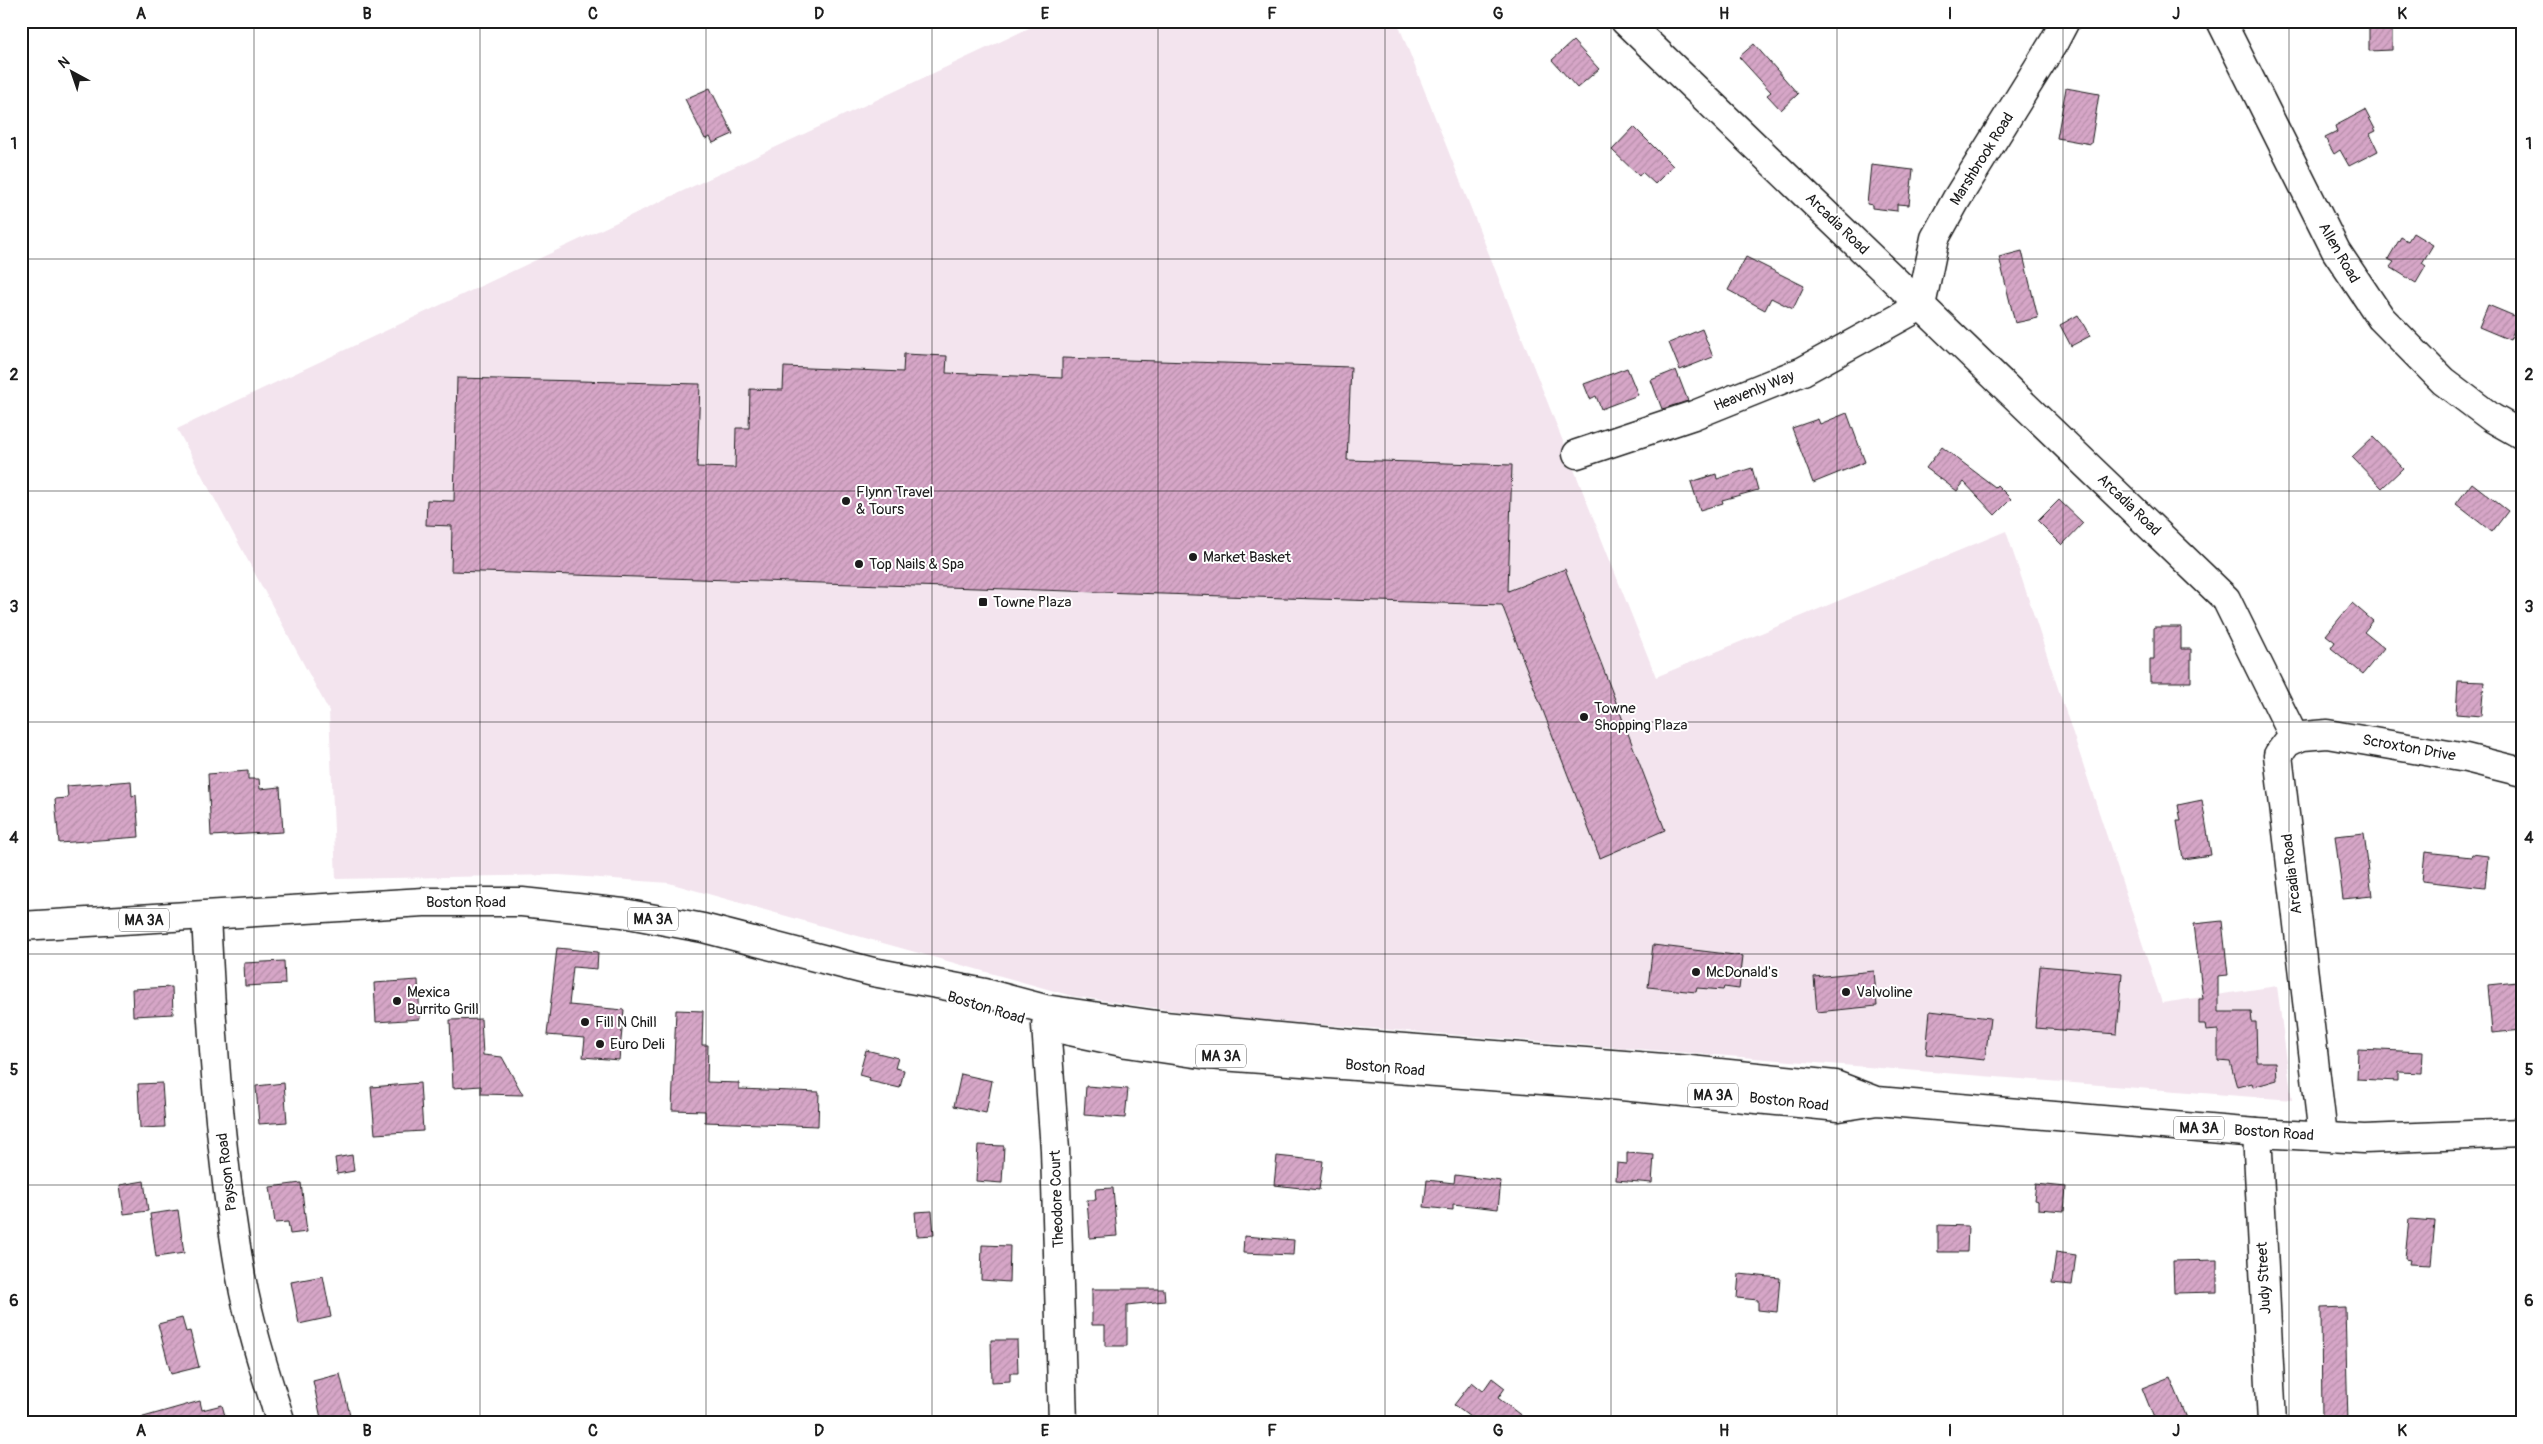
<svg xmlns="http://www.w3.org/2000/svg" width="2543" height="1444" font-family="Pangolin,sans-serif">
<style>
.built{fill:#f3e4ee}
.building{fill:url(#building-hatch);stroke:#1c1c1c}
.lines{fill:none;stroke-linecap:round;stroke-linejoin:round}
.minor-casing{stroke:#1c1c1c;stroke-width:31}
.major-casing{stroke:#1c1c1c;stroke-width:31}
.minor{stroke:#fff;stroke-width:28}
.major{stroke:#fff;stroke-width:28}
.grid{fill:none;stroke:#1c1c1c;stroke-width:1;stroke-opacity:0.55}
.poi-dot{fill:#1c1c1c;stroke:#fff;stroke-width:2}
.labels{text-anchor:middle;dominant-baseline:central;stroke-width:4;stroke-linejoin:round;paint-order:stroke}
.shield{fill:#fff;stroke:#606060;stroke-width:1}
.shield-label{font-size:14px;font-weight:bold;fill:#1c1c1c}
.street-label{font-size:15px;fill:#1c1c1c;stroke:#fff}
.poi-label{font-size:15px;fill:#1c1c1c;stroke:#fff;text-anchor:start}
.neatline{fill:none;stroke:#1c1c1c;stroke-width:2}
.grid-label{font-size:16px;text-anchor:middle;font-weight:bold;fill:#1c1c1c}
</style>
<defs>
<pattern id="building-hatch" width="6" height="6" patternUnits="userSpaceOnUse" patternTransform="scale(1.25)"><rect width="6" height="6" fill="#d6a6c7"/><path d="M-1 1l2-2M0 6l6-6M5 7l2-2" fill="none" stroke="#b78eaa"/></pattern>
</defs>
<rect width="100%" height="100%" fill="#fff"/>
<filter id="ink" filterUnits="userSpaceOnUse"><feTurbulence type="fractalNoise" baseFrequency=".02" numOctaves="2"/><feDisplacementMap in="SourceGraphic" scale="10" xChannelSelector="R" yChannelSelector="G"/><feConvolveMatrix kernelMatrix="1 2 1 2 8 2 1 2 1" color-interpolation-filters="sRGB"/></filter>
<g filter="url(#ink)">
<path class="built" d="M1044 21H1397L1656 677 2006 531 2162 1003 2277 986 2292 1100 1213 1016 1072 996 669 883 559 875 336 879 329 711 177 429Z"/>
<path class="building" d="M2369 21H2392V50L2369 51Z
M1573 41 1599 69 1577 88 1552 60Z
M1754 44 1798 94 1781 110 1767 95 1771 92 1739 57Z
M710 88 733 134 713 143 710 137 705 139 685 99Z
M2066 88 2099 94 2091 144 2057 138Z
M2365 110 2376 131 2370 134 2378 151 2349 166 2340 150 2334 154 2325 138 2337 132 2335 126Z
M1634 127 1673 166 1655 184 1642 172 1639 176 1612 150Z
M1871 165 1913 170 1909 205 1897 204V211L1872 208V205L1867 204Z
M2413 233 2433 245 2422 263 2426 266 2416 283 2390 267 2394 262 2388 259 2401 237 2408 241Z
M2022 251 2038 318 2015 323 1999 257Z
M1746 257 1804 286 1793 309 1771 298 1765 310 1728 290Z
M2488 305 2519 318 2510 340 2479 327Z
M2078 315 2090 336 2071 346 2060 325Z
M1702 329 1713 357 1680 370 1669 343Z
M904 354 947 356 946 373 1062 378V358L1351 367 1347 460 1512 465 1508 591 1565 569 1665 830 1600 858 1502 605 451 571 452 526 426 525 427 500 454 501 457 378 700 384 697 467 735 468 736 428H749L750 389 783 390 784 367 903 372Z
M1627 368 1638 395 1601 409 1596 396 1590 399 1584 384Z
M1676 370 1688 401 1662 409 1651 380Z
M1847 413 1865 462 1813 483 1792 428 1818 419 1820 424Z
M2373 437 2403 468 2382 488 2352 457Z
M1942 447 1995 487 1997 485 2011 499 1995 515 1964 482 1957 491 1945 482 1926 468Z
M1752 468 1758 490 1722 500 1723 503 1700 510 1691 482 1716 474 1717 479Z
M2472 483 2508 511 2492 532 2456 504Z
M2059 500 2083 523 2062 545 2038 521Z
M2352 603 2373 621 2364 632 2384 648 2363 674 2331 648 2335 642 2326 635Z
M2154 627H2181V649H2191V682H2150V659H2154Z
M2458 681 2484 682 2481 716 2456 714Z
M248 771V779H259L260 789 280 787 283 832 211 836 208 774Z
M131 781 132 796 136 795 139 837 59 843 55 799 68 798 67 786Z
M2202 800 2211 855 2183 859 2177 821H2181L2178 805Z
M2364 833 2372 896 2343 899 2335 836Z
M2425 852 2471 857 2472 854 2488 856 2485 888 2422 881Z
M2222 921 2228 975 2218 976V1012H2251L2252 1022H2256L2257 1062H2276L2277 1080 2253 1087 2252 1083 2237 1087 2230 1062 2218 1061V1030L2206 1031 2205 1024H2199V999H2203L2194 924Z
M1653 945 1743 956 1739 989 1724 987 1723 990 1697 988 1696 992 1648 987Z
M557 948 598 952 597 969 573 967 569 1005 624 1010 619 1060 583 1057 585 1038 547 1035Z
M284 961 285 984 245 986 244 963Z
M2040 966 2122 973 2117 1034 2035 1028Z
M1874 971 1877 1006 1817 1012 1814 977Z
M418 980 420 1019 376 1022 374 983Z
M2517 982 2522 1030 2492 1033 2488 985Z
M172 987 173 1014 133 1016 132 989Z
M676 1010 703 1011 702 1045H708L707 1082 739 1083V1089L819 1092 818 1126 705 1122V1111L672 1110Z
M1930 1011 1990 1018 1985 1060 1926 1054Z
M481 1019 483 1055 502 1057 523 1095 481 1094V1086L453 1088 450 1020Z
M2358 1049 2423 1052 2422 1073 2398 1072V1081L2357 1079Z
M866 1050 898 1058 895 1068 904 1070 900 1088 869 1081 870 1078 859 1075Z
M961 1074 992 1081 986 1113 954 1106Z
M162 1083 165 1127 140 1128 138 1084Z
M284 1083 287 1122 259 1124 256 1086Z
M420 1083 423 1131 375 1134 371 1087Z
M1086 1086 1128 1089 1125 1118 1084 1115Z
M978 1145 1004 1146 1002 1183 976 1181Z
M1627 1153 1654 1155 1652 1183 1616 1180 1617 1163 1627 1164Z
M352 1155 354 1171 337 1174 335 1158Z
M1277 1156 1323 1161 1319 1190 1274 1185Z
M1455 1175 1501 1181 1498 1209 1453 1204V1210L1424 1207 1427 1180 1454 1183Z
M144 1181 148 1211 124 1214 120 1185Z
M301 1183 307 1232 290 1234 288 1222 275 1223 270 1187Z
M2036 1184 2066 1187 2064 1211 2038 1209V1201L2034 1200Z
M1113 1188 1117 1236 1090 1238 1087 1200H1096L1095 1189Z
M178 1210 184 1253 156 1257 150 1214Z
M932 1211 934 1235 917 1236 915 1212Z
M2409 1219 2435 1221 2431 1265 2409 1264 2410 1260 2405 1259Z
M1938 1225 1968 1226 1967 1252H1938Z
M1244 1236 1294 1240 1293 1255 1243 1253Z
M982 1245 1010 1246 1009 1282 981 1280Z
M2056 1252 2076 1255 2072 1285 2052 1283Z
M2217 1260V1292L2174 1293 2173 1261Z
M1739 1274 1780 1278 1777 1312 1758 1310V1300L1737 1298Z
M323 1276 331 1317 299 1324 291 1282Z
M1092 1289H1164L1165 1301 1127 1305V1346H1105V1325H1092Z
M2345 1307 2348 1423H2322L2321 1308Z
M182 1318 186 1332 190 1331 199 1367 171 1374 158 1324Z
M991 1340H1017L1018 1373H1010V1381L992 1382Z
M340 1374 352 1423H322L313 1381Z
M2170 1377 2189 1423H2156L2142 1388Z
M1492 1378 1505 1388 1498 1398 1531 1423H1478L1454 1405 1472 1382 1483 1391Z
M200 1401 202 1410 222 1405 227 1423H141L140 1418Z"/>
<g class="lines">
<g class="minor-casing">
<path id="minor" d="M1625 21 2226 599 2295 739 2287 743 2278 755 2323 1136
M2221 21 2336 251 2381 318 2443 381 2492 418 2522 435
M1577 454 1694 415 1803 371 1921 306 1935 238 1956 200 2054 42 2065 21
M2295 739 2303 736 2327 734 2466 758 2522 772
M206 916C212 1037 220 1158 241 1277 250 1327 266 1375 281 1423
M1046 1025 1055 1150 1063 1423
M2257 1133 2272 1423"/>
</g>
<g class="major-casing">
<path id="major" d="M21 926 424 902H522L623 913 703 928 873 972 985 993 1045 1009 1100 1017 1164 1026 1353 1044 1690 1070 1835 1085 1877 1101 2257 1133 2364 1139 2522 1133
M1056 1028 1127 1043 1208 1055 1621 1086 1839 1107 1877 1101"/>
</g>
<use href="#minor" class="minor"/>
<use href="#major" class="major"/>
</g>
</g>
<path class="grid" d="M254 21V1423M480 21V1423M706 21V1423M932 21V1423M1158 21V1423M1385 21V1423M1611 21V1423M1837 21V1423M2063 21V1423M2289 21V1423M21 259H2522M21 491H2522M21 722H2522M21 954H2522M21 1185H2522"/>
<g class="poi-dot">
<circle cx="846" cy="501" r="5"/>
<circle cx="1193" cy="557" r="5"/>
<circle cx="859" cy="564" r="5"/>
<rect x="978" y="597" width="10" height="10" rx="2.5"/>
<circle cx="1584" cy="717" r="5"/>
<circle cx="1696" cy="972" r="5"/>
<circle cx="1846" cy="992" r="5"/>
<circle cx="397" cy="1001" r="5"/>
<circle cx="585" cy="1022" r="5"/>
<circle cx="600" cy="1044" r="5"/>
</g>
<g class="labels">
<g class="shield">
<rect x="628" y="907.5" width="50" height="23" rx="4"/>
<rect x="119" y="908.5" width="50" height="23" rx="4"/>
<rect x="1196" y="1044.5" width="50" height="23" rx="4"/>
<rect x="1688" y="1083.5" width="50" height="23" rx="4"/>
<rect x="2174" y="1116.5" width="50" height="23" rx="4"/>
</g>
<g class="shield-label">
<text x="653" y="919">MA 3A</text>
<text x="144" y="920">MA 3A</text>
<text x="1221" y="1056">MA 3A</text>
<text x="1713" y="1095">MA 3A</text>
<text x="2199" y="1128">MA 3A</text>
</g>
<g class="street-label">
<text transform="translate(1982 159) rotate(-58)">Marshbrook Road</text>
<text transform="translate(1837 224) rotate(44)">Arcadia Road</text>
<text transform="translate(2339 253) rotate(60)">Allen Road</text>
<text transform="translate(1754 391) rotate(-22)">Heavenly Way</text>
<text transform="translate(2129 505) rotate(44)">Arcadia Road</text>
<text transform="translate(2409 748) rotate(10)">Scroxton Drive</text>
<text transform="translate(2292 874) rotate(-97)">Arcadia Road</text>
<text x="466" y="902">Boston Road</text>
<text transform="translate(986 1008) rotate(17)">Boston Road</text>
<text transform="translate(1385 1068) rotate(5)">Boston Road</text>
<text transform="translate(1789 1102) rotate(6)">Boston Road</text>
<text transform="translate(2274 1133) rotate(4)">Boston Road</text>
<text transform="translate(227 1172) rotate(-97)">Payson Road</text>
<text transform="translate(1057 1199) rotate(-92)">Theodore Court</text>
<text transform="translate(2264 1278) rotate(-93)">Judy Street</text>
</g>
<g class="poi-label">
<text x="856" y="492">Flynn Travel<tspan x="856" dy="17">&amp; Tours</tspan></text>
<text x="1203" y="557">Market Basket</text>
<text x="869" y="564">Top Nails &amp; Spa</text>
<text x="993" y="602">Towne Plaza</text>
<text x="1594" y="708">Towne<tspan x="1594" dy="17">Shopping Plaza</tspan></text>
<text x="1706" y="972">McDonald's</text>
<text x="407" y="992">Mexica<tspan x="407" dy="17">Burrito Grill</tspan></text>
<text x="1856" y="992">Valvoline</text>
<text x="595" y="1022">Fill N Chill</text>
<text x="610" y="1044">Euro Deli</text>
</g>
</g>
<rect width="2543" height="1444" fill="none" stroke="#fff" stroke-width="55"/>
<g transform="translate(72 72) rotate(320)" stroke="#ffffff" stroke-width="4" paint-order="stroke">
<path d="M0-4L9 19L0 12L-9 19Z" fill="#1c1c1c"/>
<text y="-8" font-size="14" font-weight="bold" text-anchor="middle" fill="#1c1c1c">N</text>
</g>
<rect x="28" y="28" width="2488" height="1388" class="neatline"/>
<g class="grid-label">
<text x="141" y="19">A</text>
<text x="367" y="19">B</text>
<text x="593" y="19">C</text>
<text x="819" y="19">D</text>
<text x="1045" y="19">E</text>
<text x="1272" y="19">F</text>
<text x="1498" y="19">G</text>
<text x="1724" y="19">H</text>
<text x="1950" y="19">I</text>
<text x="2176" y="19">J</text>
<text x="2402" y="19">K</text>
<text x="14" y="149">1</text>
<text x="2529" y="149">1</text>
<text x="14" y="380">2</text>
<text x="2529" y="380">2</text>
<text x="14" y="612">3</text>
<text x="2529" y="612">3</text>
<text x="14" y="843">4</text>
<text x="2529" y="843">4</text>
<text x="14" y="1075">5</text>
<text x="2529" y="1075">5</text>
<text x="14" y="1306">6</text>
<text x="2529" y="1306">6</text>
<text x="141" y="1436">A</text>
<text x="367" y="1436">B</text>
<text x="593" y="1436">C</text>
<text x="819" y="1436">D</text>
<text x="1045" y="1436">E</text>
<text x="1272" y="1436">F</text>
<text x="1498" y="1436">G</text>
<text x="1724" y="1436">H</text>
<text x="1950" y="1436">I</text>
<text x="2176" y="1436">J</text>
<text x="2402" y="1436">K</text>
</g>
</svg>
